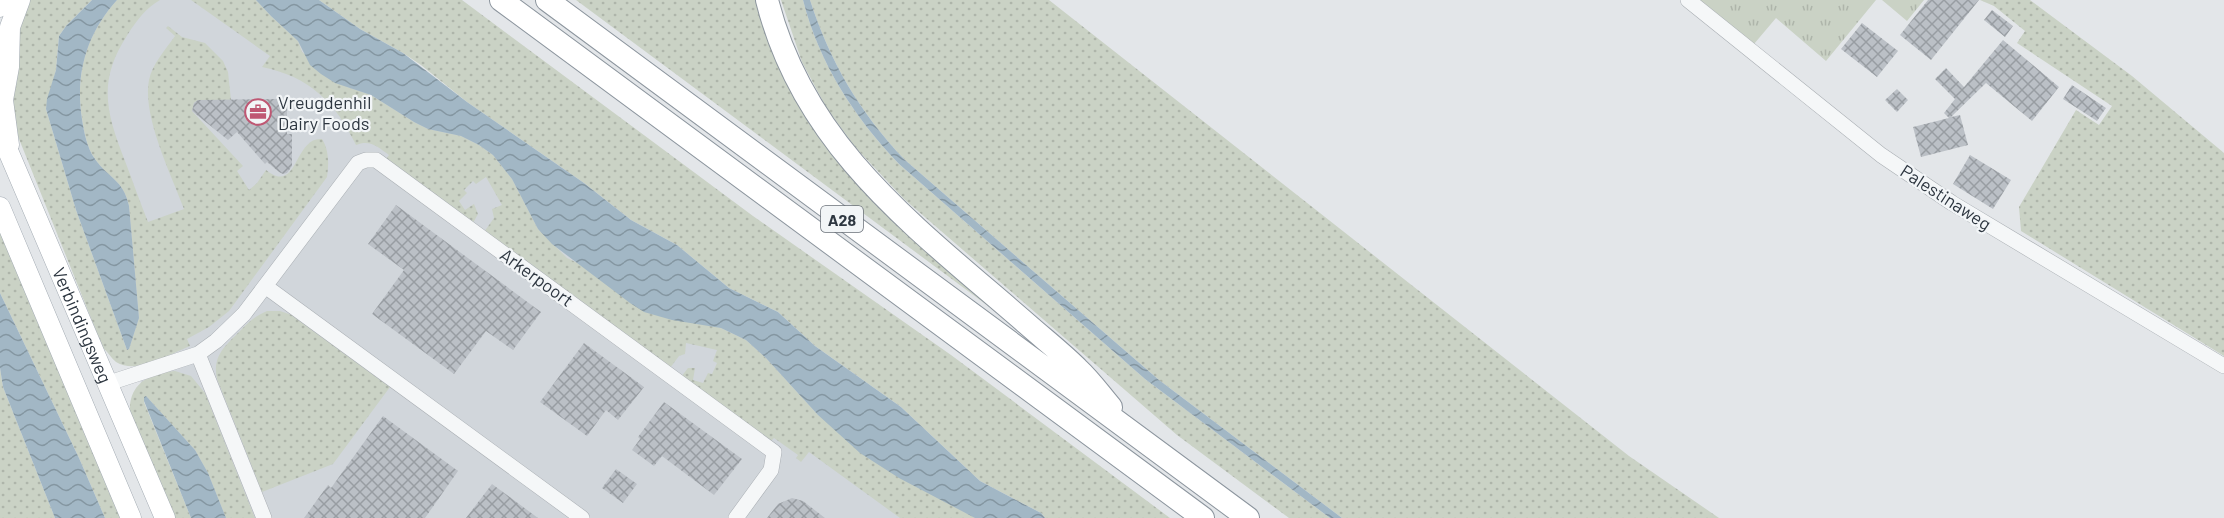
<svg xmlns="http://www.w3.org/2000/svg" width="2224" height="518" font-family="Barlow,sans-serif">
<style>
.built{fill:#d1d6db}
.grass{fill:url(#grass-dots)}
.park{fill:url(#park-tufts)}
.water{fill:url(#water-waves)}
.building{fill:url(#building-cross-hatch)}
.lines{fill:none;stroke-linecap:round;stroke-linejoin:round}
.minor-casing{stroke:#a9aeb3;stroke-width:16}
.major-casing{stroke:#a4acb4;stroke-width:21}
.highway-casing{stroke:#8c959e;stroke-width:24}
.minor{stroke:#f5f7f8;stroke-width:15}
.major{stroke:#fff;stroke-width:20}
.highway{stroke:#fff;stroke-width:22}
.labels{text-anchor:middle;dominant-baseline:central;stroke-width:4.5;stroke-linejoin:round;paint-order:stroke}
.shield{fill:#f2f5f7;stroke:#686f77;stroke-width:1.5}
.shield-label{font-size:16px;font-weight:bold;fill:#2d3640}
.poi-label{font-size:18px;fill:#2d3640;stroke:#f2f5f7;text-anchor:start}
.street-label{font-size:18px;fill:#2d3640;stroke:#f2f5f7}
</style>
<defs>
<pattern id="grass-dots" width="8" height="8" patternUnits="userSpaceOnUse" patternTransform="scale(1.5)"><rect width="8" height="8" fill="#cad2c5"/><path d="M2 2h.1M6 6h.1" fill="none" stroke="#aeb5aa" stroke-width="1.8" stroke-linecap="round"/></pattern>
<pattern id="park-tufts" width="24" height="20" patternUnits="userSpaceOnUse" patternTransform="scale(1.5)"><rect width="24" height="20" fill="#cad2c5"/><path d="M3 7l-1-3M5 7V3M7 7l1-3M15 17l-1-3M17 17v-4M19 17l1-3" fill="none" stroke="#aeb5aa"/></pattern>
<pattern id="water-waves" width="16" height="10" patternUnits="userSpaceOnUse" patternTransform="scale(1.5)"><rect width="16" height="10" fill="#a2b7c5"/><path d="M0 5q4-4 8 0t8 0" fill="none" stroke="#8496a1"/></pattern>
<pattern id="building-cross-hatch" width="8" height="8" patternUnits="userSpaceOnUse" patternTransform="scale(1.5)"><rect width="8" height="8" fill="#bbc0c6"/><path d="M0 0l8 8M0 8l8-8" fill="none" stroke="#989da2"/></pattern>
</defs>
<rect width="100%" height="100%" fill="#e3e6e9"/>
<path class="built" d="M110 0H287L1012 518H198L146 398 127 342 77 33Z"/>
<path class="grass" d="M27 0H92L66 26 59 36 56 70 46 109 76 210 127 350 129 349 139 318 129 206C123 179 109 179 95 159 87 148 84 132 82 119 75 75 86 34 117 0H160C146 8 137 20 128 34 97 81 106 112 125 161 133 182 140 202 148 222L184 209C171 174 142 116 149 80 152 64 166 49 175 36L166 28 168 26 182 37 205 43 223 61 228 72 231 100H198L194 103 192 111 243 166 237 171 249 190 257 183 266 170C298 196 294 136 322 139 329 150 329 164 327 177L229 311 209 327 187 339 190 346C169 354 138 375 116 362 111 358 108 352 103 348L13 124 10 114 15 42Z
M191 0H256L271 16 298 41 302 52 347 87 371 95 414 122 428 129 461 136 479 145 493 155 512 179 538 229 567 258 705 324 721 328 746 340 766 358 818 415 946 502 975 518H900L809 452 801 462 796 458 798 455 774 438 770 442 681 377 688 368H695L693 380 703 383 708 373 712 374 717 363 713 361 717 350 686 343 685 354 679 356 670 368 484 232 494 218 492 209 502 205 486 177 476 184 473 181 464 190 467 193 459 201 465 210 474 204 478 214 473 223 386 159 389 155C378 147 370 139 356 145 335 102 310 77 262 67L270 56Z
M319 0H462L753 216 951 355 1170 518H1045L1041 513 980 481 901 407 815 346 778 312 729 288 677 245 631 220 584 183 467 102 421 65 403 53 360 29Z
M576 0H761L785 70 1007 320Z
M781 0H803C819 63 854 117 899 164L1145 379 1330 518H1289L1177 435 904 199 855 147 826 107 802 62Z
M810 0H1049L1629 456 1719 518H1342L1159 380 905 160C860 113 830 62 810 0Z
M1980 0H2030L2132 76 2224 153V356L2021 231 2019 207 2076 110 2099 125 2112 106 2017 43 2025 31 1994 6Z
M0 228 117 508 120 518H105L79 458 0 293Z
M267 311H280L292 315 390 387 333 464 262 492 217 379C212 356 225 346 240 331 249 322 255 316 267 311Z
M0 368 3 387 55 518H0Z
M175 371 191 376 205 393 255 518H226L208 473 195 450 146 396 144 402 191 518H174L130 413C128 384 149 373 175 371Z"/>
<path class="park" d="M1696 0H1876L1826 61 1776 18 1754 44Z
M1882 0H1924L1907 21Z"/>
<path class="water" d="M92 0H117C86 34 75 75 82 119 84 132 87 148 95 159 109 179 123 179 129 206L139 318 129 349 127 350 76 210 46 109 47 99 56 70 59 36 66 26Z
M256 0H319L360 29 403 53 467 102 584 183 631 220 677 245 729 288 778 312 815 346 901 407 980 481 1041 513 1045 518H975L899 478 860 453 818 415 766 358 746 340 721 328 672 320 644 312 630 303 552 244 538 229 512 179 493 155 479 145 461 136 428 129 414 122 371 95 335 83 321 74 310 65 298 41 271 16Z
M803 0H810C830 62 860 113 905 160L1159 380 1342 518H1330L1145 379 899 164C854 117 819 63 803 0Z
M0 293 79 458 105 518H55L3 387 0 368Z
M146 396 195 450 208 473 226 518H191L144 401V397Z"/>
<path class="building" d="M1928 0H1979L1931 60 1900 35Z
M1992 10 2013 26 2005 37 1984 20Z
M1862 23 1898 51 1877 77 1841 49Z
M2003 40 2059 87 2032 121 1986 83 1951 117 1960 115 1968 145 1921 157 1913 127 1949 118 1944 113 1955 99 1935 79 1946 68 1964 87Z
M2072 85 2106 108 2097 121 2063 99Z
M1897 89 1908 100 1897 112 1885 100Z
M280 99 287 100V134H292V166L287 173 283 174 279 172 267 162 265 164 237 132 228 140 192 111 194 103 198 100Z
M1970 155 2011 180 1993 209 1953 184Z
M396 205 541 312 513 350 486 331 454 374 372 314 404 270 368 244Z
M584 343 644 387 618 420 606 410 587 436 540 402Z
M664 402 742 459 714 495 662 456 654 466 632 450 640 439 638 437Z
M383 416 458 471 425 518H304L328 485 331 488Z
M616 469 637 484 623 503 602 488Z
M492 484 538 518H466Z
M792 498 803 501 825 518H767L778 504Z"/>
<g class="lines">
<g class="minor-casing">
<path id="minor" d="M1688 0 1881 155 1952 203 2224 366
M265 286 582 518
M198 354 264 518
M109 383 198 354 216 341 244 314 358 163 366 160H376L774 452 771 470 736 518"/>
</g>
<g class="major-casing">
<g id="major">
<path d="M0 7 5 0"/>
<path id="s1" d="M0 132 165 518"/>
<path d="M9 145 3 100 9 67 10 27 20 0"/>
<path d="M0 207 131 518"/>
</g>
</g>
<g class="highway-casing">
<path id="highway" d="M501 0 1203 518
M547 0 1248 518
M767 0C804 148 918 229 1027 324 1044 339 1062 353 1078 369 1090 380 1100 394 1111 407"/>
</g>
<use href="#minor" class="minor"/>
<use href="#major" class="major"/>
<use href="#highway" class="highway"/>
</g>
<defs>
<g id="office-ring" transform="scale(1.35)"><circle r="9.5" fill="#f2f5f7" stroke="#bf5773" stroke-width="1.5"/><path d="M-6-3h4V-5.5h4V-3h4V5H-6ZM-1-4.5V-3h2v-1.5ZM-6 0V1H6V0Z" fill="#bf5773"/></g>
</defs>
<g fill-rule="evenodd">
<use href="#office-ring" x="258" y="112"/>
</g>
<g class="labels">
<rect class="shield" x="821" y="206" width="42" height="26" rx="4.5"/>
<g class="shield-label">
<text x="842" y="219">A28</text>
</g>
<g class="poi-label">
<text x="278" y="102">Vreugdenhil<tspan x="278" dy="21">Dairy Foods</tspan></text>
</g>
<g class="street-label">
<text transform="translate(1946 197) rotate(33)">Palestinaweg</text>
<text transform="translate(537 277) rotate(36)">Arkerpoort</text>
<text stroke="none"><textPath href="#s1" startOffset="210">Verbindingsweg</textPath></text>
</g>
</g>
</svg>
